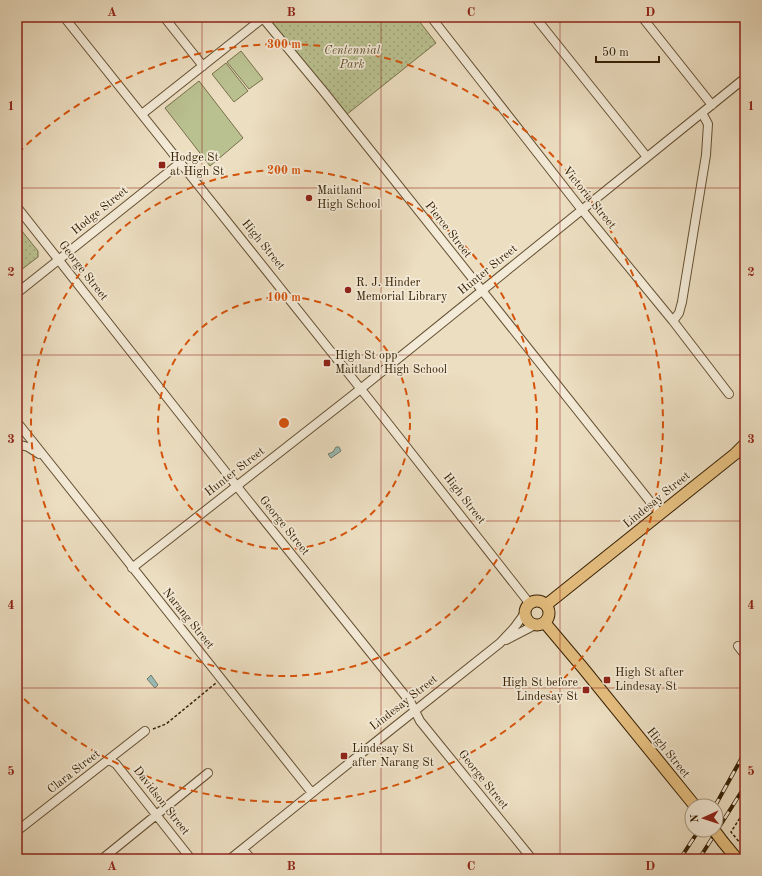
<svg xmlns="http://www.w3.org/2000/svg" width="762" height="876" font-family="'Old Standard TT',serif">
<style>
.grass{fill:#bac191;stroke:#78704a}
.park{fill:url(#park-dots);stroke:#78704a}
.water{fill:#99bcb6;stroke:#717e6e}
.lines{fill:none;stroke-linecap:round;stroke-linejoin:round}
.minor-casing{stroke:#645032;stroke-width:10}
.major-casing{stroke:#362003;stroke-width:13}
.path{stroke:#362003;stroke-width:1.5;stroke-dasharray:3 2;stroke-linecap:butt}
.minor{stroke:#f3ead7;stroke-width:8}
.major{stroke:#e6bf80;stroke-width:11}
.rail-casing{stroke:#362003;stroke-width:4}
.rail{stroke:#f3ead7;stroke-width:2.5;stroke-dasharray:8;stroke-linecap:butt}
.major-bridge-casing{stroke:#362003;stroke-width:13;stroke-linecap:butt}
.major-bridge{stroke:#e6bf80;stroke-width:11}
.grid{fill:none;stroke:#8f2418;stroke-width:1;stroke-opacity:0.55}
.ring{fill:none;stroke:#d6530b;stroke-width:2;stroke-dasharray:7 5}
.poi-dot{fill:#8f2418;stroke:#f3ead7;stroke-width:1.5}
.labels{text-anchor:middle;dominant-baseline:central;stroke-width:3.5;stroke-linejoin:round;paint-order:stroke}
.park-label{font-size:12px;font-style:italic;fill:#5e502e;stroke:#f3ead7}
.poi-label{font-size:12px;fill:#362003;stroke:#f3ead7;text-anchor:start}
.street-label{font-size:12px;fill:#362003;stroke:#f3ead7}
.centre{fill:#d6530b;stroke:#f3ead7;stroke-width:2}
.ring-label{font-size:12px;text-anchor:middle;font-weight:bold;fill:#d6530b;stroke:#f3ead7;stroke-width:3.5;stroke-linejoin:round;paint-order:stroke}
.neatline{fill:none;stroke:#8f2418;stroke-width:1.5}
.grid-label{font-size:13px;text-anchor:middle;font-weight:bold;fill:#8f2418}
</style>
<defs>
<pattern id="park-dots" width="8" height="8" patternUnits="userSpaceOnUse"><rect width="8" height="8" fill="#bac191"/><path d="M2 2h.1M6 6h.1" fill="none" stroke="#a0a67b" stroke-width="1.8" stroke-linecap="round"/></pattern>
</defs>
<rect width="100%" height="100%" fill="#ecdec1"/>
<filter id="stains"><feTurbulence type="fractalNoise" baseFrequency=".005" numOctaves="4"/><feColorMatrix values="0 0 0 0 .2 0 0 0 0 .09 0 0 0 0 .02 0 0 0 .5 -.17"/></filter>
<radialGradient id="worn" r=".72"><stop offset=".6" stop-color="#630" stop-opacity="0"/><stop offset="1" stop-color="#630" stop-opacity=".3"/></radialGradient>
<path class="grass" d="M241 51 263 79 249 89 227 62Z
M226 63 248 91 234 102 212 74Z
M199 81 243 138 210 166 165 108Z"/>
<path class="park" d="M267 17H416L436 43 346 115Z
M17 225 38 251V257L17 273Z"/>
<path class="water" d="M336 447H339L341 451 331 458 328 454 333 452Z
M151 675 158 685 155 688 147 679Z"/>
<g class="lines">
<g class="minor-casing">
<path id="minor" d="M64 17 372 403 530 604
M164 17 203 66
M262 17 324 92 660 514
M431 17 582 210 673 321 729 394
M535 17 647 157
M642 17 712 105
M142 114 263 18
M17 207 243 494 411 703 420 721 532 859
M17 293 180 163
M673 321 679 313 682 302 706 155 708 124 702 113
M17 422 312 793
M17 444 28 447 39 454
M132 568 353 395 745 78
M506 640 535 625
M738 646 745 655
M109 760 116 764 191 859
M17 831 145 731
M243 849 251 859
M102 859 208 773
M230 859 358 756 500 643 514 628 525 613"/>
</g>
<g class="major-casing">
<path id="major" d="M525 613a12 12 0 1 1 24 0a12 12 0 1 1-24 0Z
M546 605 735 454 745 444
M545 623 583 668 695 806
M723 842 737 859"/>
</g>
<path class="path" d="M153 729 166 724 216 683
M745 810 731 832 745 849"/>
<use href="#minor" class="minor"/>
<use href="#major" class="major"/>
<g class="rail-casing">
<path id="rail" d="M715 806 745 752
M680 859 699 830
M699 859 745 786"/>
</g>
<use href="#rail" class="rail"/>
<g class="major-bridge-casing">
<path id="major-bridge" d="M714 830 723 842"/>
</g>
<use href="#major-bridge" class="major-bridge"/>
</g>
<path class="grid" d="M202 17V859M381 17V859M560 17V859M17 188H745M17 355H745M17 521H745M17 688H745"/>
<g class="ring">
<circle cx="284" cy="423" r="126"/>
<circle cx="284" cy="423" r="253"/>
<path d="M18 153A379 379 0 1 1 18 693"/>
</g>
<g class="poi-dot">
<rect x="158" y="161" width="8" height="8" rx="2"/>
<circle cx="309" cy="198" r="4"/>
<circle cx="348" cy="290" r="4"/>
<rect x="323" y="359" width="8" height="8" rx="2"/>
<rect x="603" y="676" width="8" height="8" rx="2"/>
<rect x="582" y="686" width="8" height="8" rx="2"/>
<rect x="340" y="752" width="8" height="8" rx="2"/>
</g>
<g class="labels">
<g class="park-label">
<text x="352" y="51">Centennial<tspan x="352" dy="14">Park</tspan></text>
</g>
<g class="poi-label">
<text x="170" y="158">Hodge St<tspan x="170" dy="14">at High St</tspan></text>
<text x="317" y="191">Maitland<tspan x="317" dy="14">High School</tspan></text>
<text x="356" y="283">R. J. Hinder<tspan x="356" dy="14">Memorial Library</tspan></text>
<text x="335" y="356">High St opp<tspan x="335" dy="14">Maitland High School</tspan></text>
<text x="615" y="673">High St after<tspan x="615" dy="14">Lindesay St</tspan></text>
<text x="578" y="683" text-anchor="end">High St before<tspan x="578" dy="14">Lindesay St</tspan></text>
<text x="352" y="749">Lindesay St<tspan x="352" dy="14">after Narang St</tspan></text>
</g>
<g class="street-label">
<text transform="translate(589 198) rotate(51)">Victoria Street</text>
<text transform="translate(100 211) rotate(-39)">Hodge Street</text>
<text transform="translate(448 230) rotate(52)">Pierce Street</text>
<text transform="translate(263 245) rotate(51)">High Street</text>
<text transform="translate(488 270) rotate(-39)">Hunter Street</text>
<text transform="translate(83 271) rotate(52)">George Street</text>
<text transform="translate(235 472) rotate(-38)">Hunter Street</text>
<text transform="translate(464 499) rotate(52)">High Street</text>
<text transform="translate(657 500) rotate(-39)">Lindesay Street</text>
<text transform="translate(284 526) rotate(51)">George Street</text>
<text transform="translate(188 619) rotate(51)">Narang Street</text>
<text transform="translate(404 703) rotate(-38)">Lindesay Street</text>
<text transform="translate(668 753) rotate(51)">High Street</text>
<text transform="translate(74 772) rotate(-38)">Clara Street</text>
<text transform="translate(483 780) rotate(51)">George Street</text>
<text transform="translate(161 801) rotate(52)">Davidson Street</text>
</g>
</g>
<circle cx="284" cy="423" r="6" class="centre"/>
<g class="ring-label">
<text x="284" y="48">300 m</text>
<text x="284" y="174">200 m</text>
<text x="284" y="301">100 m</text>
</g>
<rect width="762" height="876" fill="none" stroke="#ecdec1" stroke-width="44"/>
<g transform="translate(704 818) rotate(267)"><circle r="19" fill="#f3ead7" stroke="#a79982"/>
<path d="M0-3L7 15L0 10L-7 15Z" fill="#8f2418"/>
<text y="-6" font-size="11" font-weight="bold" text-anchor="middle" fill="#362003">N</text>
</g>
<path d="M596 56v6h63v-6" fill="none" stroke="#362003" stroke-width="2"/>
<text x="602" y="56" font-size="12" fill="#362003" stroke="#f3ead7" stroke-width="3" paint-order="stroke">50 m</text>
<rect x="22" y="22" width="718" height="832" class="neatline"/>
<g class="grid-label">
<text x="112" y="16">A</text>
<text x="291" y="16">B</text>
<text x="471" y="16">C</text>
<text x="650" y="16">D</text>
<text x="11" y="110">1</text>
<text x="751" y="110">1</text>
<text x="11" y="276">2</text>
<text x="751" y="276">2</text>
<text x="11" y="443">3</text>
<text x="751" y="443">3</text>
<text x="11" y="609">4</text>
<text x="751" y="609">4</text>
<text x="11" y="775">5</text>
<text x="751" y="775">5</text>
<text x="112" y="870">A</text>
<text x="291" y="870">B</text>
<text x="471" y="870">C</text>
<text x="650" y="870">D</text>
</g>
<rect width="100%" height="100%" filter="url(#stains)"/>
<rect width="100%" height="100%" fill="url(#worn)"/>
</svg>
